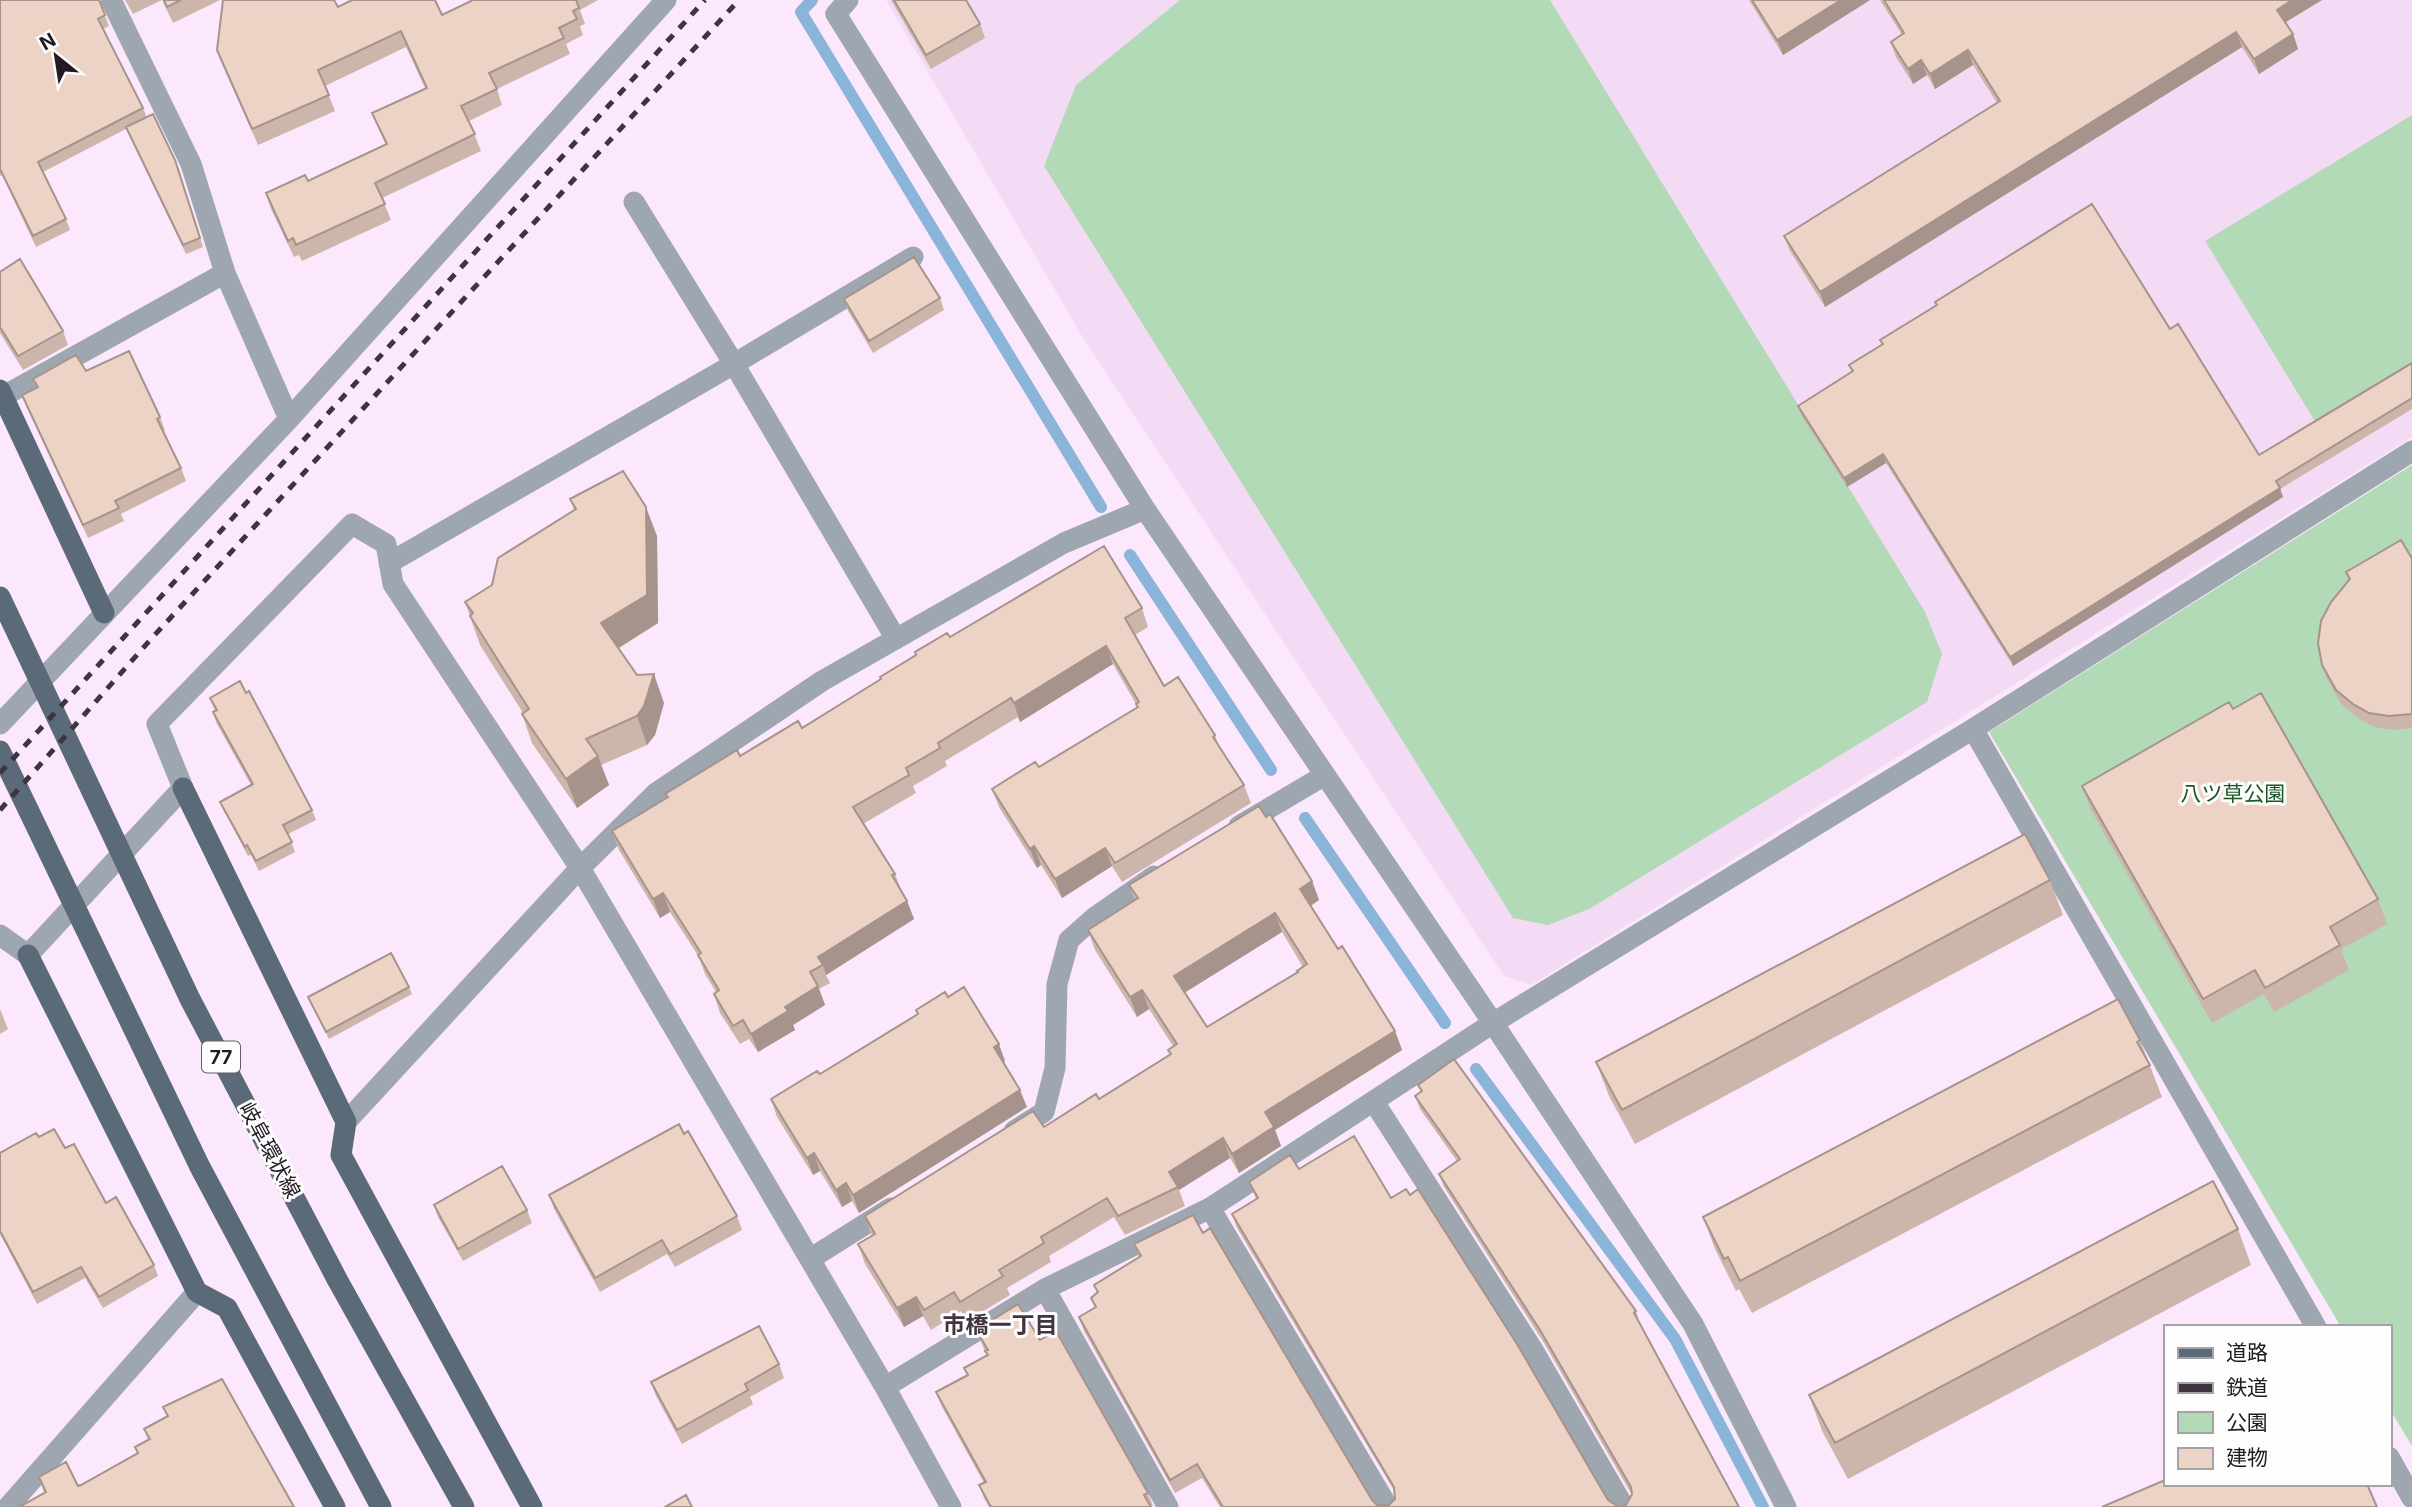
<svg xmlns="http://www.w3.org/2000/svg" width="2412" height="1507" font-family="Inter,'Noto Sans JP',sans-serif">
<style>
.built{fill:#f4dbf5}
.green{fill:#b2dab7}
.lines{fill:none;stroke-linecap:round;stroke-linejoin:round}
.stream{stroke:#8ab5d8;stroke-width:12}
.minor{stroke:#9ea7af;stroke-width:21}
.primary{stroke:#5b6a79;stroke-width:21}
.rail{stroke:#3d343e;stroke-width:5;stroke-dasharray:9 9;stroke-linecap:butt}
.wall{fill:#ccb5aa;fill-rule:evenodd}
.shaded-wall{fill:#a6938b}
.building{fill:#edd2c6;stroke:#a6938b;stroke-width:2;fill-rule:evenodd}
.labels{text-anchor:middle;dominant-baseline:central;stroke-width:6;stroke-linejoin:round;paint-order:stroke}
.shield{fill:#fdfdfd;stroke:#635e64;stroke-width:2}
.shield-label{font-size:19px;font-weight:bold;fill:#211a22}
.park-label{font-size:21px;fill:#195729;stroke:#fdfdfd}
.street-label{font-size:21px;fill:#211a22;stroke:#fdfdfd}
.neighbourhood-label{font-size:23px;font-weight:bold;fill:#433444;stroke:#fdfdfd}
</style>
<rect width="100%" height="100%" fill="#fce8fc"/>
<path class="built" d="M886 0H2412V437L1531 985 1504 976 1083 338Z"/>
<path class="green" d="M1180 0H1550L1925 612 1942 654 1927 702 1589 909 1548 925 1513 918 1044 166 1076 85Z
M2412 115V365L2316 423 2205 241Z
M2412 465V1446L2389 1408V1327H2341L1989 732Z"/>
<g class="lines">
<path class="stream" d="M812 0 801 12 1101 507
M1130 555 1271 770
M1305 818 1445 1023
M1476 1069 1675 1339 1763 1507"/>
<path class="minor" d="M111 0 191 164 225 273 289 419
M848 0 836 14 1145 509 1493 1023 1693 1324 1786 1507
M634 202 734 364 913 257
M0 398 225 273
M389 563 734 364 896 639
M0 724 289 419 666 0
M1973 729 2316 1327
M1239 826 1325 775
M0 935 28 955 183 788 157 724 352 524 386 544 393 584 580 868 885 1387 951 1507
M1374 1102 1533 1350 1624 1507
M346 1122 580 868 656 793 822 681 1064 543 1145 509
M1014 1131 1044 1112 1055 1068 1057 984 1069 940 1095 917 1154 876
M1210 1208 1388 1507
M810 1259 891 1208
M1045 1289 1168 1507
M885 1387 1045 1289 1210 1208 1493 1023 1973 729 2412 451
M2389 1457 2412 1498
M8 1507 197 1292"/>
<path class="primary" d="M0 390 104 613
M0 597 190 999 338 1281 464 1507
M0 751 200 1167 381 1507
M183 788 346 1122 341 1155 532 1507
M28 955 197 1292 227 1308 335 1507"/>
<path class="rail" d="M0 773 705 0
M0 810 151 639 739 0"/>
</g>
<path class="wall" d="M0 0H99L109 26 103 29 143 108 147 118 179 169 203 247 186 254 126 129 43 172 66 219 70 230 36 247 2 175 0 176Z
M125 0H220L173 23 162 0 133 14Z
M473 0H598L580 10 585 24 580 26 583 35 566 44 570 54 497 89 502 105 469 121 481 151 382 198 391 220 302 261 299 255 294 257 271 209 266 193 308 181 386 145 372 113 425 88 406 47 325 86 335 111 258 145 223 66 217 50 338 7 442 15Z
M891 0H966L980 24 985 38 931 69Z
M1749 0H1870L1783 55Z
M1880 0H2322L2285 23 2293 34 2298 49 2259 74 2242 47 1825 307 1790 251 1784 236 1997 103 1973 65 1935 89 1927 75 1913 84 1896 57 1891 42 1902 35Z
M0 272 63 331 68 345 23 370 0 333Z
M940 298 944 310 873 353 848 311 844 299Z
M1935 302 2170 329 2259 455 2412 363V409L2280 489 2283 497 2013 666 1886 463 1847 487 1801 415 1798 406 1852 372 1849 365 1882 345 1880 340 1936 305Z
M86 371 160 417 165 431 163 432 181 468 186 481 121 514 124 521 88 538 27 408 22 395 36 388 33 379Z
M570 499 657 536 658 623 619 648 637 675 664 703 655 735 647 745 601 765 609 785 577 808 532 743 522 714 523 713 480 645 465 602 492 585 574 510Z
M2412 556V728L2394 730 2374 727 2358 718 2341 704 2327 679 2322 665 2349 580 2346 572Z
M1142 608 1148 627 1135 635 1164 686 1215 735 1219 747 1244 785 1251 803 1122 882 1112 866 1062 898 1041 865 1037 868 999 807 992 789 1039 767 1137 707 1136 704 1113 664 1020 722 1018 717 945 761 947 766 913 786 916 793 863 824 895 874 901 890 907 901 914 919 826 975 830 983 819 989 825 1005 793 1025 795 1030 758 1052 749 1039 740 1044 720 1013 714 994 716 992 705 974 699 957 670 912 660 918 619 850 612 831 667 798 665 794 740 756 802 728 950 637Z
M210 698 312 810 316 820 288 834 295 852 259 871 251 855 248 856 224 811 220 802 251 785 216 722 213 712 215 711Z
M2233 709 2378 899 2387 924 2341 949 2349 970 2274 1012 2264 994 2212 1023 2091 810 2082 786Z
M2050 880 2063 915 1635 1144 1609 1096 1596 1062Z
M1312 881 1319 900 1311 906 1338 949 1395 1031 1402 1050 1275 1130 1281 1146 1239 1173 1230 1158 1179 1190 1185 1206 1125 1235 1114 1217 1049 1256 1051 1262 1007 1288 1010 1295 967 1321 961 1311 931 1330 923 1316 904 1327 865 1264 858 1244 872 1236 865 1216 1099 1099 1170 1055 1168 1050 1173 1046 1149 1009 1137 1017 1095 950 1088 930 1135 900 1129 885ZM1282 932 1303 967 1297 972 1207 1027 1185 992Z
M409 987 412 994 329 1039 308 997Z
M948 997 1005 1061 1004 1062 1027 1107 859 1213 852 1201 842 1207 820 1171 813 1175 777 1117 771 1099 820 1074 918 1014 916 1010Z
M0 1009 8 1029 0 1034Z
M2140 1040 2162 1097 1752 1313 1739 1289 1736 1291 1715 1249 1703 1217Z
M1418 1085 1636 1311 1640 1325 1739 1507H1220L1202 1478 1175 1493 1084 1331 1079 1317 1095 1308 1091 1298 1097 1293 1094 1285 1139 1258 1134 1244 1203 1233 1372 1500 1377 1505H1389L1395 1499V1492L1237 1228 1232 1214 1256 1199 1249 1182 1299 1169 1391 1198 1608 1500 1619 1507 1626 1505 1632 1495 1544 1343 1444 1187 1439 1174 1457 1161 1420 1109 1415 1096 1421 1092Z
M39 1137 65 1148 154 1265 158 1276 103 1308 85 1278 37 1304 0 1234V1153Z
M549 1195 737 1216 742 1230 675 1267 667 1254 600 1292 554 1209Z
M434 1205 527 1210 532 1223 463 1261 438 1217Z
M2238 1229 2251 1265 1848 1479 1822 1431 1809 1395Z
M976 1330 1040 1340 1148 1493 1153 1506 989 1507 984 1498 979 1485 984 1483 941 1405 936 1392 967 1375 964 1368 987 1356Z
M779 1364 784 1378 750 1397 753 1404 682 1444 656 1396 651 1382Z
M163 1407 294 1507 44 1493 39 1477 81 1485 137 1453 135 1447 148 1440 144 1429 167 1417Z"/>
<path class="shaded-wall" d="M1841 0H1870L1783 55 1777 40Z
M2292 0H2322L2282 24 2277 10Z
M2236 32 2242 47 1825 307 1820 292Z
M2293 34 2298 49 2259 74 2254 59Z
M1968 50 1973 65 1935 89 1930 74Z
M1921 60 1927 75 1913 84 1908 69Z
M1883 454 1886 463 1847 487 1844 478Z
M2280 488 2283 497 2013 666 2010 657Z
M646 507 657 536 658 623 612 652 601 623Z
M1106 646 1113 664 1020 722 1014 703Z
M654 674 664 703 655 735 647 745 637 716Z
M598 756 609 785 577 808 566 779Z
M1034 846 1041 865 1037 868 1030 849Z
M1105 848 1112 866 1062 898 1055 879Z
M1312 881 1319 900 1307 908 1300 889Z
M663 893 670 912 660 918 653 899Z
M907 901 914 919 826 975 823 965 818 957Z
M1275 913 1282 932 1181 995 1174 976Z
M818 986 825 1005 793 1025 795 1030 758 1052 751 1034 785 1007Z
M1142 990 1149 1009 1137 1017 1130 997Z
M1395 1031 1402 1050 1275 1130 1281 1146 1239 1173 1232 1154 1265 1112Z
M999 1044 1005 1061 1000 1064 994 1047Z
M1020 1090 1027 1107 859 1213 853 1195Z
M1223 1138 1230 1158 1179 1190 1169 1172Z
M814 1153 820 1171 813 1175 807 1158Z
M846 1183 852 1201 842 1207 836 1190Z
M916 1297 923 1316 904 1327 897 1308Z"/>
<path class="building" d="M0 0H99L105 15 98 19 143 108 38 162 66 219 33 236 0 169Z
M164 0H181L167 7Z
M223 0H334L338 7 352 0H435L442 15 473 0H576L579 8 573 11 577 19 559 28 564 38 489 73 497 89 461 106 475 134 375 183 385 204 296 245 293 238 288 241 266 193 305 175 308 181 387 144 372 113 427 88 401 31 318 70 329 95 252 129 217 50Z
M894 0H966L980 24 926 55Z
M1752 0H1841L1777 40Z
M1884 0H2292L2277 10 2293 34 2254 59 2236 32 1820 292 1784 236 2000 101 1968 50 1930 74 1921 60 1908 69 1891 42 1904 33Z
M153 114 175 160 200 238 183 245 126 127Z
M2092 204 2170 329 2178 324 2259 455 2412 363V398L2276 481 2280 488 2010 657 1883 454 1844 478 1798 406 1853 371 1849 365 1883 344 1880 340 1937 305 1935 302Z
M914 257 940 298 869 341 844 299Z
M20 259 63 331 18 356 0 327V272Z
M129 351 160 417 157 419 181 468 115 501 119 508 83 525 22 395 38 387 33 379 76 355 86 371Z
M623 471 646 507 647 595 601 623 637 675 654 674 644 706 637 716 586 739 598 756 566 779 522 714 529 709 470 616 473 613 465 602 492 585 498 558 576 509 570 499Z
M2401 540 2411 557 2412 556V714L2389 716 2369 713 2353 704 2336 690 2322 665 2318 643 2321 621 2331 602 2350 579 2346 572Z
M1104 546 1142 608 1125 618 1164 686 1178 677 1215 735 1213 737 1244 785 1115 863 1105 848 1055 879 1034 846 1030 849 992 789 1035 762 1039 767 1138 707 1136 704 1139 702 1106 646 1014 703 1011 698 938 743 940 748 906 768 909 775 853 807 895 874 892 875 907 901 818 957 823 965 810 972 818 986 785 1007 788 1011 751 1034 743 1020 733 1026 714 994 719 990 698 955 701 953 663 893 653 899 612 831 668 797 665 794 737 750 740 756 798 721 802 728 881 679 880 677 916 655 915 652 947 633 950 637Z
M240 681 246 693 249 691 312 810 283 825 292 842 256 861 247 845 245 847 220 802 253 784 213 712 217 710 210 698Z
M2261 693 2378 899 2330 927 2340 945 2265 988 2255 970 2203 999 2082 786 2229 702 2233 709Z
M1259 806 1266 817 1270 814 1312 881 1300 889 1338 949 1342 946 1395 1031 1265 1112 1274 1127 1232 1154 1223 1138 1169 1172 1178 1187 1118 1216 1107 1198 1041 1237 1044 1243 999 1270 1003 1276 960 1302 954 1292 924 1310 916 1297 897 1308 858 1244 875 1234 865 1216 1033 1111 1044 1127 1096 1094 1099 1099 1171 1054 1168 1050 1177 1044 1142 990 1130 997 1088 930 1138 898 1129 885ZM1275 913 1307 964 1297 971 1298 972 1207 1027 1174 976Z
M2025 834 2050 880 1622 1110 1596 1062Z
M391 953 409 987 326 1032 308 997Z
M964 987 999 1044 994 1047 1020 1090 853 1195 846 1183 836 1190 814 1153 807 1158 771 1099 817 1071 820 1074 918 1014 916 1010 945 992 948 997Z
M2118 999 2140 1040 2137 1042 2150 1065 1740 1281 1728 1257 1724 1259 1703 1217Z
M1454 1059 1636 1311 1634 1313 1739 1507H1223L1197 1464 1170 1480 1079 1317 1096 1307 1091 1298 1098 1292 1094 1285 1141 1256 1134 1244 1193 1215 1203 1233 1210 1228 1372 1500 1377 1505H1389L1395 1499 1394 1487 1232 1214 1258 1198 1249 1182 1290 1155 1299 1169 1354 1136 1391 1198 1406 1189 1410 1195 1418 1189 1517 1344 1608 1500 1619 1507 1626 1505 1632 1494 1631 1487 1540 1330 1439 1174 1460 1159 1415 1096 1422 1091 1418 1085Z
M679 1124 684 1134 688 1131 737 1216 670 1254 662 1240 595 1278 549 1195Z
M54 1129 65 1148 74 1144 106 1203 116 1197 154 1265 99 1297 81 1267 33 1292 0 1231V1153L36 1133 39 1137Z
M502 1166 527 1210 458 1249 434 1205Z
M2213 1181 2238 1229 1835 1443 1809 1395Z
M1018 1304 1040 1340 1056 1331 1148 1493 1144 1495 1151 1507H991L979 1485 986 1482 936 1392 968 1375 964 1368 988 1355 985 1351 988 1350 976 1330Z
M759 1326 779 1364 745 1384 748 1390 677 1430 651 1382Z
M222 1379 294 1507H19L46 1492 39 1477 66 1462 78 1486 81 1485 138 1453 135 1447 150 1439 144 1429 168 1416 163 1407Z
M2165 1480V1484H2367L2377 1507H2102Z
M686 1495 692 1507H665Z"/>
<g class="labels">
<rect class="shield" x="202" y="1041.5" width="38" height="31" rx="5"/>
<g class="shield-label">
<text x="221" y="1057">77</text>
</g>
<g class="park-label">
<text x="2233" y="793">八ツ草公園</text>
</g>
<g class="street-label">
<text transform="translate(270 1150) rotate(62)">岐阜環状線</text>
</g>
<g class="neighbourhood-label">
<text x="1000" y="1325">市橋一丁目</text>
</g>
</g>
<rect x="2164" y="1325" width="228" height="161" fill="#fdfdfd" stroke="#a5a2a5" stroke-width="2"/>
<rect x="2178" y="1348" width="35" height="10" fill="#5b6a79" stroke="#a5a2a5" stroke-width="2"/>
<text x="2226" y="1360" font-size="21" fill="#211a22">道路</text>
<rect x="2178" y="1383" width="35" height="10" fill="#3d343e" stroke="#a5a2a5" stroke-width="2"/>
<text x="2226" y="1395" font-size="21" fill="#211a22">鉄道</text>
<rect x="2178" y="1412" width="35" height="21" fill="#b2dab7" stroke="#a5a2a5" stroke-width="2"/>
<text x="2226" y="1430" font-size="21" fill="#211a22">公園</text>
<rect x="2178" y="1448" width="35" height="21" fill="#edd2c6" stroke="#a5a2a5" stroke-width="2"/>
<text x="2226" y="1465" font-size="21" fill="#211a22">建物</text>
<g transform="translate(56 56) rotate(330)" stroke="#fdfdfd" stroke-width="5" paint-order="stroke">
<path d="M0-5L12 26L0 18L-12 26Z" fill="#211a22"/>
<text y="-10" font-size="19" font-weight="bold" text-anchor="middle" fill="#211a22">N</text>
</g>
</svg>
